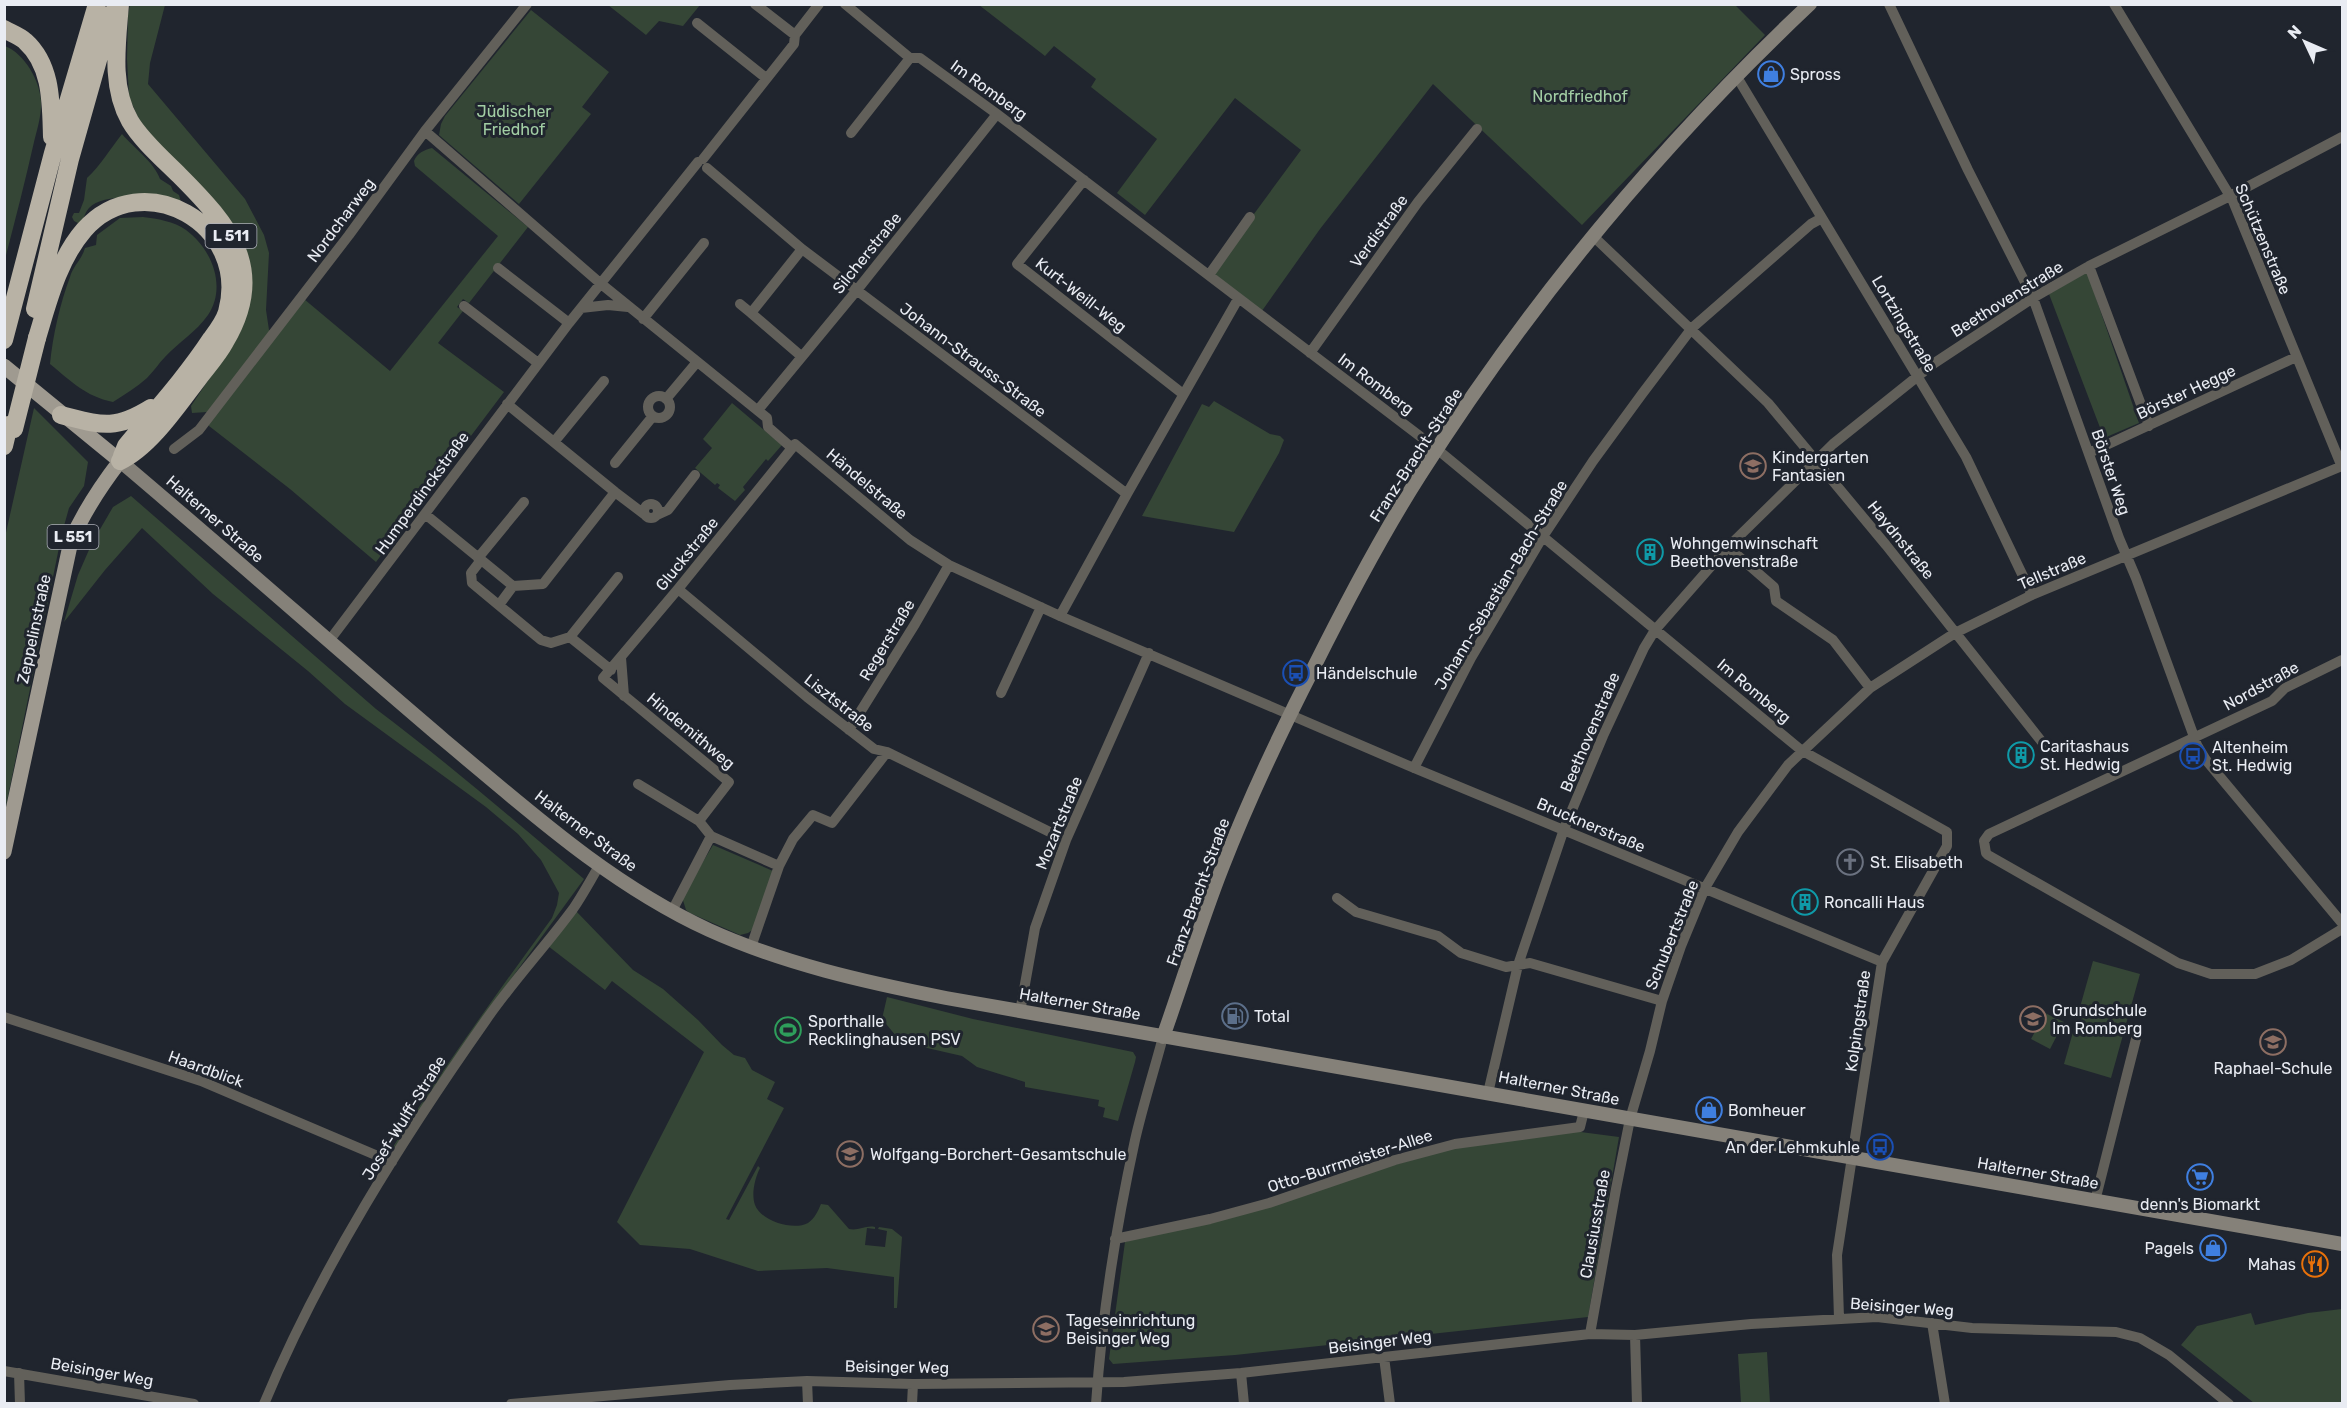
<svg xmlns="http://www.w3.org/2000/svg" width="2347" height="1408" font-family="Rubik,sans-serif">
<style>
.green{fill:#354636}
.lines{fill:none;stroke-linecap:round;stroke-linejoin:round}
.street{stroke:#62605a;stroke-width:10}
.secondary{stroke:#858179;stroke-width:14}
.primary{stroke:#9f9a90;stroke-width:15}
.highway{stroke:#b8b2a5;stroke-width:18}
.highway-bridge{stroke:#b8b2a5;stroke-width:18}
.labels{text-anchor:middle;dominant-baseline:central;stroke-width:6;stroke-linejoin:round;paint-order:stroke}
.shield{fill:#20252e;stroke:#adb0b8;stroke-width:1.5}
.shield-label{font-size:15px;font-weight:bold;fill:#e9ecf3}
.poi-label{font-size:16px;fill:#e9ecf3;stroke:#20252e;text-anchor:start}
.street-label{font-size:16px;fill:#e9ecf3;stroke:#20252e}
.park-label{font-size:16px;fill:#a2cea4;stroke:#20252e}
</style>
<rect width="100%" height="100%" fill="#20252e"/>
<path class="green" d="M1734 4 1765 35 1582 225 1433 84 1320 229 1259 315 1209 275 1301 150 1235 98 1145 215 1117 193 1157 139 1091 87 1096 79 1054 46 1045 56 979 5Z
M130 5H165L150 63 148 84 245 199 264 235 269 253 266 310 269 330 276 335 304 299 390 371 498 236 415 166 414 161C417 153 424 150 432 148L528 227 469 303 463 299 457 307 463 311 438 343 504 392 376 562 290 489 209 426 207 412 192 413 191 406 229 349 244 259 144 131 129 97 127 59 128 14Z
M608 5H700L683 26 659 21 646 35Z
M531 10 609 72 582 107 591 114 519 204 439 135 441 124 445 116Z
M5 46C25 54 40 81 41 101 42 114 37 130 34 142 25 182 15 221 5 259Z
M122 134C134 148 154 162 160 179L171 186 173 191 179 195 181 202C159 200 105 190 89 208 85 212 84 219 80 224L74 221 72 217 74 213H79L84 200 87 178C101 165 110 149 122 134Z
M143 217C157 219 174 221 186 230 212 249 227 287 208 315 196 332 179 342 165 357 159 363 154 371 147 378 137 387 125 394 113 402 85 396 72 382 50 364 53 334 60 304 70 277 73 266 82 259 85 248L96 245 97 235 120 218Z
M2087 272 2139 423 2104 438 2049 294Z
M1214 401 1270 434 1280 436 1284 440 1279 453 1234 532 1142 516 1202 404 1209 407Z
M732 403 782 445 768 461 766 459 743 487 745 490 735 501 718 488 720 485 717 483 715 485 695 468 712 448 703 439Z
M34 408 88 462 84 486 69 508 62 533 5 811V537Z
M131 496 376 709C448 763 516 822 584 879L500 994 396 1148 391 1150C442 1070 496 994 552 918L557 905 559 893 541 860 518 834 486 807 345 704 308 671 213 594 142 528 105 570 64 622 78 575 92 543 113 507Z
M713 845 773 871 754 929 748 933 740 935 690 913 686 910 682 897Z
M575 910 633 970 663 989 698 1020 722 1045 734 1055 745 1058 752 1070 775 1082 767 1099 784 1108 726 1219 729 1220 758 1166 760 1168C755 1178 751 1194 755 1205 761 1221 793 1231 808 1223 815 1218 818 1211 821 1204L828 1205 849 1229C859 1231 865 1225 875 1227V1229L867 1228 865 1245 885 1247 887 1231 878 1229 879 1227 892 1229 902 1237 897 1308H894V1277L827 1268 758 1271 690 1249 640 1245 617 1222 704 1052 612 981 605 990 548 946Z
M2093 961 2140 974 2111 1078 2064 1064Z
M887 997 973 1019 1133 1052 1136 1057 1135 1062 1118 1121 1103 1117 1105 1108 1098 1106 1099 1100 1025 1087V1082L977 1067 962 1056 901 1042 882 1019Z
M2045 1013 2064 1022 2050 1049 2031 1039Z
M1573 1131 1619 1137 1588 1317 1235 1355 1113 1364 1109 1359 1125 1242 1450 1149Z
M2342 1309V1403H2254L2181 1345 2197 1326 2251 1313 2255 1325 2308 1313Z
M1767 1352 1770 1403H1741L1738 1354Z"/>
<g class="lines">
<path class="street" d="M755 4 795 35
M845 4 910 58H920L997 114 1438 450 1801 750 1947 832V846L1882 962 1837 1255 1839 1318
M1889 4 1968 170 2033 298 2119 538 2136 578 2197 745 2206 760 2342 923
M2114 4 2233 201 2342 467
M697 23 766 78
M1737 77 1966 457 2032 595
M425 131 600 283 767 418 768 427 792 448
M851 133 910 58
M703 159 794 44 795 35 819 4
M707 168 802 249 751 313 801 356
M1084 180 1017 264 1183 394
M1593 236 1768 403 1886 545 2046 747
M802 249 1127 494 1238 299
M2089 266 2149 426
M498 268 569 323
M1209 275 1250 217
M740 304 751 313
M464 306 538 363
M581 308 608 305 628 307
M643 319 704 243
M1310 353 1418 202 1477 129
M648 407a11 11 0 1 1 22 0a11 11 0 1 1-22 0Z
M666 399 697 362
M507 404 615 492 644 514
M758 410 857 290 997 114
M554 442 604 381
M792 448 795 444 910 540 949 565 1060 616 1414 768 1882 962
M174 449 199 430 349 235 425 131 527 4
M2089 453 2296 357
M615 463 653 416
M644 511a7 7 0 1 1 14 0a7 7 0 1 1-14 0Z
M425 514 513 586 543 584 615 492
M657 515 668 510 695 475
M1728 547 1774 587 1776 601 1833 640 1870 688
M478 558 524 502
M481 560 471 573 472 583 541 640 551 643 570 637 611 670
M678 589 807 697 874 749 887 752 1066 840
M499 605 513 586
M1060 616 1127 494
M570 637 618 577
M329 641 569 323 698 162
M621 658 624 696
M2342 660 2285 688 2272 701 1989 834 1984 841 1986 853 1988 855 2178 963 2211 974H2255L2291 960 2342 929
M1001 693 1041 607
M849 730 915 624 949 565
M1414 768 1471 658 1542 538 1593 461 1642 394 1692 328 1811 224 1822 218
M638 784 699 821 711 836
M699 821 729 782 603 678 678 589 792 448
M1337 898 1356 912 1438 936 1461 953 1506 967 1530 963 1662 1001
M672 911 711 836 779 866
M751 947 779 866 793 839 813 815 832 823 887 752
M1020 1012 1035 928 1066 840 1149 653
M4 1017 201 1081 392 1162
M1488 1093 1518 965 1564 829 1603 736 1644 648 1655 630 1728 547 1833 444 1933 364 2033 298 2089 266 2230 196 2342 137
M2095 1201 2138 1031
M1115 1239 1210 1219 1269 1203 1395 1160 1455 1144 1580 1127 1584 1111
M1932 1323 1945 1404
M1590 1334 1616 1189 1630 1119 1650 1051 1662 1001 1681 946 1705 888 1738 832 1788 765 1870 688 1955 633 2032 595 2342 466
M1635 1335 1637 1404
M1384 1357 1390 1404
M4 1371 194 1404
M19 1373 20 1404
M1241 1373 1244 1404
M807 1381 808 1404
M264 1404C320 1269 403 1138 486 1020 513 981 545 947 573 909 582 896 590 881 599 866
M511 1404 730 1385 807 1381 913 1384 1124 1382 1241 1373 1590 1334 1635 1335 1751 1324 1877 1317 1972 1328 2116 1332 2140 1338 2169 1355 2229 1404
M912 1404 913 1384
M1096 1404C1102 1314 1116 1227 1135 1140 1143 1105 1154 1071 1163 1037"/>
<path class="secondary" d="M120 461C229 553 336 648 444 740 528 810 609 884 709 930 784 964 865 982 946 998L2342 1244
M1163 1037C1183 981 1200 924 1222 868 1249 799 1281 731 1315 665 1347 601 1381 536 1420 475 1530 302 1661 144 1810 4"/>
<path class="primary" d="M4 366 120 461C100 487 84 511 71 541L4 852"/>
<path class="highway" d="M120 4C117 43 110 86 130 121 141 140 164 160 179 175 230 226 268 270 225 342 218 355 207 367 198 379 178 405 150 447 120 461
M4 29C11 33 20 36 25 41 52 65 51 103 52 137
M35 309 70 159 111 14
M37 338C48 302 58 260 84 230 142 164 251 224 227 312 224 322 217 331 211 339 186 377 155 411 126 446L122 456
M4 340 53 153 97 4
M61 415C101 425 114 431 151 408
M4 446 9 425"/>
<path class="highway-bridge" d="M14 429 37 338"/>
</g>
<defs>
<g id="shop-ring" transform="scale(1.35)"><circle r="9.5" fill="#20252e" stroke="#3f7fe0" stroke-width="1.5"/><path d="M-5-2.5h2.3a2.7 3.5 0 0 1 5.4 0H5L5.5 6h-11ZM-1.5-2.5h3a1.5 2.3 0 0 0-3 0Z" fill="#3f7fe0"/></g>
<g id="school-ring" transform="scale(1.35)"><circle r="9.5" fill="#20252e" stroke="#8d6e63" stroke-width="1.5"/><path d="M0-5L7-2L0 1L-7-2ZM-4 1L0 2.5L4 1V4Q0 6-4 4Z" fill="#8d6e63"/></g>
<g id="building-ring" transform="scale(1.35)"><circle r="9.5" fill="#20252e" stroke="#0f9aa8" stroke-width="1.5"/><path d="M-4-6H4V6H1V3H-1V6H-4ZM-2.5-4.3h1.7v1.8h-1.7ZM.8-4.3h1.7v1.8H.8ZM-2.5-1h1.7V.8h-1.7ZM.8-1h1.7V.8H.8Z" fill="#0f9aa8"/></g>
<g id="bus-ring" transform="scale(1.35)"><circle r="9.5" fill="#20252e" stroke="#1a4fb4" stroke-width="1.5"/><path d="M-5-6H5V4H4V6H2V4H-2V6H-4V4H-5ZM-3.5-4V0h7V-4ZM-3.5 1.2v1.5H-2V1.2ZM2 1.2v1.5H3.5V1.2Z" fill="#1a4fb4"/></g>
<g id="church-ring" transform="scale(1.35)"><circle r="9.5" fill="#20252e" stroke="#6b7280" stroke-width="1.5"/><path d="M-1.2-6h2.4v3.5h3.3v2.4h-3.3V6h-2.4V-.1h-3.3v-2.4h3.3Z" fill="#6b7280"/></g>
<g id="fuel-ring" transform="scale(1.35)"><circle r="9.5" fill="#20252e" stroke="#5c6f8a" stroke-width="1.5"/><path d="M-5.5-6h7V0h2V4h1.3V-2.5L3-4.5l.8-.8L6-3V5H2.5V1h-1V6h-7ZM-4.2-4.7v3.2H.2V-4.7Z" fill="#5c6f8a"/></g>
<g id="stadium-ring" transform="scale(1.35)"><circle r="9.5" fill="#20252e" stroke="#2e9e5b" stroke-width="1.5"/><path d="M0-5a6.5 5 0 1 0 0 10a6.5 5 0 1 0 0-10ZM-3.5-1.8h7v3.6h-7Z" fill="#2e9e5b"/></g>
<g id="supermarket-ring" transform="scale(1.35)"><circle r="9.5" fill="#20252e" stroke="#3f7fe0" stroke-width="1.5"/><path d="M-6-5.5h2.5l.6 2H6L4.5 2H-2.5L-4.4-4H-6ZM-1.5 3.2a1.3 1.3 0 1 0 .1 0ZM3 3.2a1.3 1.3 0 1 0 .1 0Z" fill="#3f7fe0"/></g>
<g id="restaurant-ring" transform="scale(1.35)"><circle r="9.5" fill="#20252e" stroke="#e8710a" stroke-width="1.5"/><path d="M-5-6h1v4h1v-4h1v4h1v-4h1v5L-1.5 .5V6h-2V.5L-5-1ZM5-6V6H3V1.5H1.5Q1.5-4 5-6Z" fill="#e8710a"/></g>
</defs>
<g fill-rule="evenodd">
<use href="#shop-ring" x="1771" y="74"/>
<use href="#school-ring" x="1753" y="466"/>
<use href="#building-ring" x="1650" y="552"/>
<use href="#bus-ring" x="1296" y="673"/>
<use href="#building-ring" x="2021" y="755"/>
<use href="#bus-ring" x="2193" y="756"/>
<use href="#church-ring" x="1850" y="862"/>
<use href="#building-ring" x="1805" y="902"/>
<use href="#fuel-ring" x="1235" y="1016"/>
<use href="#school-ring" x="2033" y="1019"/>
<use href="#stadium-ring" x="788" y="1030"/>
<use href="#school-ring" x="2273" y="1042"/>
<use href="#shop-ring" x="1709" y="1110"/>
<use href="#bus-ring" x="1880" y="1147"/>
<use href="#school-ring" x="850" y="1154"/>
<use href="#supermarket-ring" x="2200" y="1177"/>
<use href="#shop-ring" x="2213" y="1248"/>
<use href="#restaurant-ring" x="2315" y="1264"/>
<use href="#school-ring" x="1046" y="1329"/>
</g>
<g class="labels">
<g class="shield">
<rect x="205.5" y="224" width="51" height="24" rx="4.5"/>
<rect x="47.5" y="525" width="51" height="24" rx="4.5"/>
</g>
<g class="shield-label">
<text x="231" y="236">L 511</text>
<text x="73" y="537">L 551</text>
</g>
<g class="poi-label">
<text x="1790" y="74">Spross</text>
<text x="1772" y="457">Kindergarten<tspan x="1772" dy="18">Fantasien</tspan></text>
<text x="1670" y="543">Wohngemwinschaft<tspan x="1670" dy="18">Beethovenstraße</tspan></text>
<text x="1316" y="673">Händelschule</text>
<text x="2040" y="746">Caritashaus<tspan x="2040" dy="18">St. Hedwig</tspan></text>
<text x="2212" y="747">Altenheim<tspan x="2212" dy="18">St. Hedwig</tspan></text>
<text x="1870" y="862">St. Elisabeth</text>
<text x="1824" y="902">Roncalli Haus</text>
<text x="2052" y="1010">Grundschule<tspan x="2052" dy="18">Im Romberg</tspan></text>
<text x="1254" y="1016">Total</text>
<text x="808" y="1021">Sporthalle<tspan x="808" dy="18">Recklinghausen PSV</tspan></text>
<text x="2273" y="1068" text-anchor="middle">Raphael-Schule</text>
<text x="1728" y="1110">Bomheuer</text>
<text x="1860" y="1147" text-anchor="end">An der Lehmkuhle</text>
<text x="870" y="1154">Wolfgang-Borchert-Gesamtschule</text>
<text x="2200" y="1204" text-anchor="middle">denn's Biomarkt</text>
<text x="2194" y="1248" text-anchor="end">Pagels</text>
<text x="2296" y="1264" text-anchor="end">Mahas</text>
<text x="1066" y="1320">Tageseinrichtung<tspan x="1066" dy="18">Beisinger Weg</tspan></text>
</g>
<g class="street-label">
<text transform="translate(989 90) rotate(36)">Im Romberg</text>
<text transform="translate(341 220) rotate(-53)">Nordcharweg</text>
<text transform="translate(1379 231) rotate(-54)">Verdistraße</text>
<text transform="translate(2263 239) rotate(67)">Schützenstraße</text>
<text transform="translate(867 253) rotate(-51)">Silcherstraße</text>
<text transform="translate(1081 295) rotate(38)">Kurt-Weill-Weg</text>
<text transform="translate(2007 299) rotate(-32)">Beethovenstraße</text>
<text transform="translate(1904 324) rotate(59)">Lortzingstraße</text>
<text transform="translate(973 360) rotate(37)">Johann-Strauss-Straße</text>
<text transform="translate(1376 384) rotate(37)">Im Romberg</text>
<text transform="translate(2186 392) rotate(-25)">Börster Hegge</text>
<text transform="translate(1416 455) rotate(-57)">Franz-Bracht-Straße</text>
<text transform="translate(2111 472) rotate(71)">Börster Weg</text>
<text transform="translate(867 484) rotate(40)">Händelstraße</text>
<text transform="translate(422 493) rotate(-54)">Humperdinckstraße</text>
<text transform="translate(215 519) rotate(41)">Halterner Straße</text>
<text transform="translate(1901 540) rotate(51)">Haydnstraße</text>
<text transform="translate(687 554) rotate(-51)">Gluckstraße</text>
<text transform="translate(2052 571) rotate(-23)">Tellstraße</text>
<text transform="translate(1501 585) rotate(-59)">Johann-Sebastian-Bach-Straße</text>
<text transform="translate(34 629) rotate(-78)">Zeppelinstraße</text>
<text transform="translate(887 640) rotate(-59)">Regerstraße</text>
<text transform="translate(2261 686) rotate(-29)">Nordstraße</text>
<text transform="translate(1754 691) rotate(40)">Im Romberg</text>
<text transform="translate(839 703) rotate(38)">Lisztstraße</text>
<text transform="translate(691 731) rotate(40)">Hindemithweg</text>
<text transform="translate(1590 732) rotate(-67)">Beethovenstraße</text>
<text transform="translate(1059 823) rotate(-68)">Mozartstraße</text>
<text transform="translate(1591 825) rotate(23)">Brucknerstraße</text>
<text transform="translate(586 831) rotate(37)">Halterner Straße</text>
<text transform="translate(1198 892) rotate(-70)">Franz-Bracht-Straße</text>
<text transform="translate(1672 935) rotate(-68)">Schubertstraße</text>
<text transform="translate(1080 1004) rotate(10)">Halterner Straße</text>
<text transform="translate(1858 1021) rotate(-82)">Kolpingstraße</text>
<text transform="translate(206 1069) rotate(20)">Haardblick</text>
<text transform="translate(1559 1088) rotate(11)">Halterner Straße</text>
<text transform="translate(404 1118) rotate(-58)">Josef-Wulff-Straße</text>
<text transform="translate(1350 1161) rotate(-18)">Otto-Burrmeister-Allee</text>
<text transform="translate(2038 1173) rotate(10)">Halterner Straße</text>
<text transform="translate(1595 1224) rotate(-80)">Clausiusstraße</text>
<text transform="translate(1902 1307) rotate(4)">Beisinger Weg</text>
<text transform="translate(1380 1342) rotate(-7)">Beisinger Weg</text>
<text transform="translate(897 1367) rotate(1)">Beisinger Weg</text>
<text transform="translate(102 1372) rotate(10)">Beisinger Weg</text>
</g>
<g class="park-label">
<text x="1580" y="96">Nordfriedhof</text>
<text x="514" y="111">Jüdischer<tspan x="514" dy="18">Friedhof</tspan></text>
</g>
</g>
<rect width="2347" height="1408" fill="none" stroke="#e9ecf3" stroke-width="12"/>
<g transform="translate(2305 42) rotate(314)" stroke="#20252e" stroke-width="4.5" paint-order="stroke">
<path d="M0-4.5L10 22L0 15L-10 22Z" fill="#e9ecf3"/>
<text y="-9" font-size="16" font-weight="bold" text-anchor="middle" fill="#e9ecf3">N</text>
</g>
</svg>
